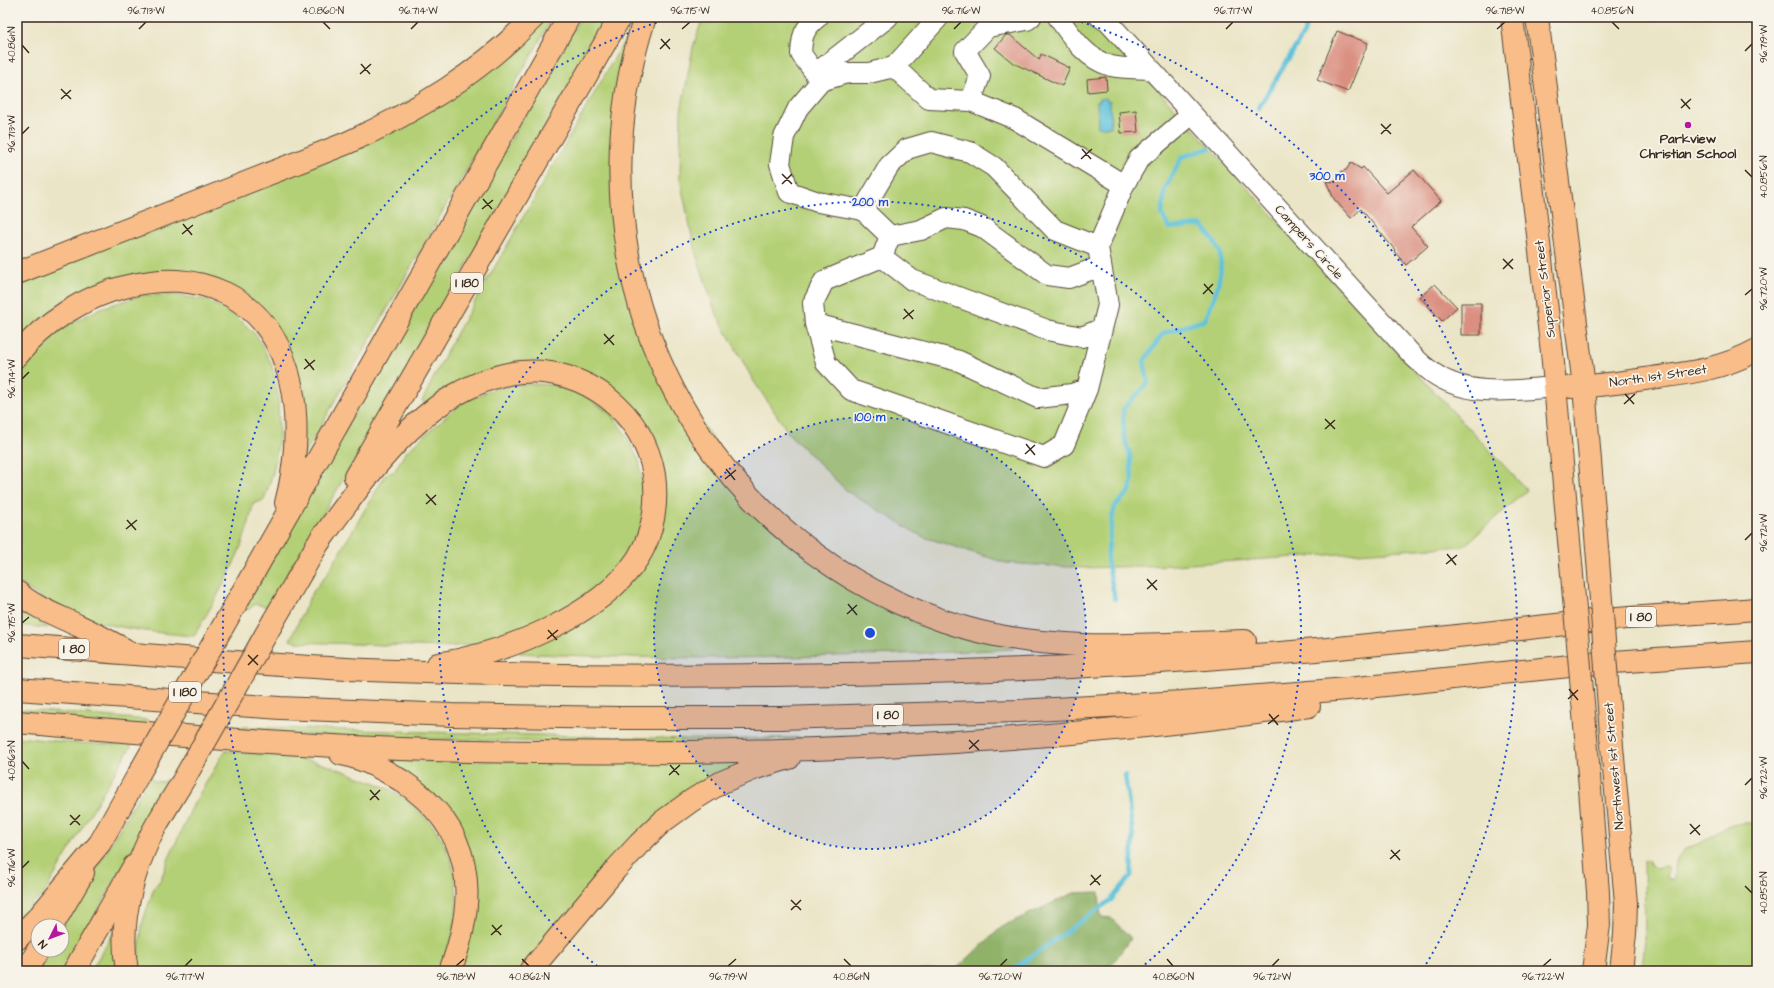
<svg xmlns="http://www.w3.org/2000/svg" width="1774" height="988" font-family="'Architects Daughter',sans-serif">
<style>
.green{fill:#b4d076;stroke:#787d4a}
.forest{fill:#8fb267;stroke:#656e42}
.water{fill:#5dc2db;stroke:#4c767c}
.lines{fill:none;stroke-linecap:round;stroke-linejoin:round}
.stream{stroke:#5dc2db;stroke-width:4.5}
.building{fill:#da8f81}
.minor-casing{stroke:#554637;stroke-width:22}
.major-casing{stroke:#554637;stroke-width:24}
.highway-casing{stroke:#554637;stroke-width:24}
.minor{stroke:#fff;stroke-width:20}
.major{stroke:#f8bd89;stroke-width:22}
.highway{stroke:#f8bd89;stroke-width:22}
.major-bridge-casing{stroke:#554637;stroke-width:24;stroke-linecap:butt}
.highway-bridge-casing{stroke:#554637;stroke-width:24;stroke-linecap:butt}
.major-bridge{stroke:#f8bd89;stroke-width:22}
.highway-bridge{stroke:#f8bd89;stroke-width:22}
.ticks{fill:none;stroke:#3b2a1e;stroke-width:1.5}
.ring{fill:none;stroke:#1d4ed8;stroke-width:2;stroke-dasharray:2 4}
.poi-dot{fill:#b5179e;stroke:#f7f3e8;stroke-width:1.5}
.labels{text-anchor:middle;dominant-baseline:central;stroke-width:3.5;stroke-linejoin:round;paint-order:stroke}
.shield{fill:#f7f3e8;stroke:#73665b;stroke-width:1}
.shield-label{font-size:12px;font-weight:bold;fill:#3b2a1e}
.poi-label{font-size:13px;font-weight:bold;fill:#3b2a1e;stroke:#f7f3e8}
.street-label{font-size:13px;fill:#3b2a1e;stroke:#f7f3e8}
.centre{fill:#1d4ed8;stroke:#f7f3e8;stroke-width:2}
.ring-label{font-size:12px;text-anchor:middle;font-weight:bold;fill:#1d4ed8;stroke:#f7f3e8;stroke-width:3.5;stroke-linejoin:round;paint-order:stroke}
.neatline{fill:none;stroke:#3b2a1e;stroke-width:1.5}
.ticks-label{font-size:10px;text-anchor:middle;fill:#3b2a1e}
</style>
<rect width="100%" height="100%" fill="#f7f3e8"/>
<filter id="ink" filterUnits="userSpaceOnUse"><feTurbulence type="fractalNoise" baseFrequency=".025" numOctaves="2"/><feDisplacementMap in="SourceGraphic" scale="8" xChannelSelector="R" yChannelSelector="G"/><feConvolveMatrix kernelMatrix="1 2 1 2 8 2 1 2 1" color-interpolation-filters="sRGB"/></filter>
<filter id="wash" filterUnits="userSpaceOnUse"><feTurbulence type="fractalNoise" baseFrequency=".012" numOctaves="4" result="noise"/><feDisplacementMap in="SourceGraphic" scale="16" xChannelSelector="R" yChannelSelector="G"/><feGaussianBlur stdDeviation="0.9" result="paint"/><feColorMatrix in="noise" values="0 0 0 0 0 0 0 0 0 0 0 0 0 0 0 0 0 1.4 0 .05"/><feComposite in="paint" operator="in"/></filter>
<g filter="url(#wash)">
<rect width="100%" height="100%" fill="#ebe5c7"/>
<path class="green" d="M543 17H553L294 473 301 416 266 318 141 274 17 341V280L302 168Z
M581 17H608L371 432 268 607 255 604 248 610 243 608Z
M703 17H1091L1412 368 1527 490 1464 546 1174 565 1084 568 1006 563 921 536 848 492 790 435 753 380 715 311 695 251 680 179 681 112 693 47Z
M634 24 615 116 647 349 789 542 1014 649C849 657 683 662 519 653L636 574 655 453 555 366 425 404 422 401 450 345Z
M143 295H175L207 300 238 318 257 336 272 365 278 396 279 437 273 472 264 500 253 504C245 551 218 595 194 636 148 632 98 627 56 607 42 600 30 590 17 581V376L35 351 63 328 101 308Z
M539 384 561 386 585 396 609 413 625 433 639 461 644 489 643 525 628 555 602 586 580 602 514 634 479 644 444 647 295 642 290 640 312 593 327 574 386 474 394 472 405 453 460 404 493 389 512 385Z
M17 607 48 628 17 625Z
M17 709 148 720 143 727 17 717Z
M240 727 690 739 850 737 613 744 239 733Z
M17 737 75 743 132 745 103 792 42 897 33 902 25 919 17 928Z
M225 751C252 754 281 754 307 760 325 764 342 770 359 777 373 782 388 787 401 796 450 831 464 875 453 934 450 946 444 959 440 971H139L138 962 142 924 154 888 161 879 169 858 194 803Z
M385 760 425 761H764L708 790 524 971H459L472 864Z
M150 776 154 781 162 782 173 776 64 971H37L49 950H62V928Z
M1743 823H1757V971H1642L1645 938 1644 860 1648 861 1651 866 1658 869 1664 865 1669 868 1666 878 1674 881V867L1678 857 1686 848 1701 843 1727 826Z
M126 910 119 971H91Z"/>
<path class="forest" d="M1099 892 1101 917 1111 918 1131 938 1107 971H911L956 969 1003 926 1074 893Z"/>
<path class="water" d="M1106 98 1107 101H1110L1111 127H1098L1097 101H1100V99Z"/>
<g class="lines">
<path class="stream" d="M1258 109 1304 33 1309 17
M1115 599 1107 560 1112 519 1115 506 1130 491 1132 479 1130 454 1124 438 1123 409 1148 383 1144 361 1163 333 1205 320C1213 300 1227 269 1218 248 1214 240 1207 232 1202 225L1169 228 1162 214 1165 189 1182 157 1210 148
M1011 971 1111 900 1131 876 1133 836 1125 775"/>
</g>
<g id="blocks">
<path class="building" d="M1337 31 1368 43 1348 92 1317 80Z
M1006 35H1010L1039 60 1041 54 1070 68 1062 86 1013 63 995 48Z
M1106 77 1107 90 1088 92 1087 79Z
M1136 110 1138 132 1121 133 1119 112Z
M1351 163 1361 169 1363 167 1387 193 1414 170 1441 201 1411 227 1428 246 1406 265 1394 251 1395 250 1361 209 1351 218 1334 199 1326 181 1336 182 1341 172 1346 170Z
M1435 284 1457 307 1442 321 1420 297Z
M1461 303H1481V335H1461Z"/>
</g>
</g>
<g filter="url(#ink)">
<use href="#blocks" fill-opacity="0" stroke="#554637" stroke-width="1"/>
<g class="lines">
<g class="minor-casing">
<path id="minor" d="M818 17C803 29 802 36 801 54L821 81
M1058 17C1072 37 1086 59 1111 66 1124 69 1139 68 1151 69
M1100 17 1108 22 1414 357C1420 363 1426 368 1433 373 1468 398 1515 390 1556 387
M894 67 929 99 971 101 1015 119 1124 185 1098 247 1108 305 1087 389 1064 445 1044 457 851 390 826 363 815 324 813 303 824 281 882 257 890 236 863 210 818 202 789 192 780 164 784 137 798 108 821 81 847 73H869Z
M894 67 939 17
M815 74 888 17
M971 101 980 76 965 51 988 27 1027 20 1031 17
M1124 185 1139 159 1192 114
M863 210 889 166 907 149 931 142 970 152 994 167 1055 230 1098 247
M890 236 921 230 946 218 964 220 982 227 1047 275 1069 278 1101 266
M882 257 912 280 1047 330 1082 337 1102 328
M815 324 959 361 1038 398 1072 394 1087 389"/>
</g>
<g class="major-casing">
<path id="major" d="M1512 17 1552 352 1571 563
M1537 17 1584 386 1598 560
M1571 387C1598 386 1624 382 1651 378 1690 373 1722 369 1757 350
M1611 735 1626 903 1625 934 1621 971
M1586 737 1598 892 1599 925 1593 971
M52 926 83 873
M26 971 38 950
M74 971 134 866"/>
</g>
<g class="highway-casing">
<path id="highway" d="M645 17C560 279 702 550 966 628 1057 654 1152 644 1245 641
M17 273 347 143C417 111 480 73 534 17
M17 356C44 322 85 296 128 286 162 278 193 278 225 293 301 330 305 431 286 503
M355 477 620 17
M315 548C352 496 398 428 455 395 475 384 498 374 521 372 584 366 644 412 654 475 658 503 653 534 638 558 600 617 504 653 438 664
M17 592C34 607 56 615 77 625 93 632 108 641 124 649
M234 607 569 17
M274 620 323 535
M17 645C134 653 250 665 367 670 565 678 764 677 962 671 1108 667 1254 657 1399 642 1463 636 1527 628 1591 621 1646 616 1702 613 1757 609
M17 689 280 708 452 715 618 718H780L1017 711 1182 702 1347 689 1599 663 1757 652
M17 722C144 733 272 744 400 749 703 759 1008 749 1309 706
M341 754C363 758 383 769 402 781 474 829 479 895 450 971
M17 939 41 914 100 843 137 777
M127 971C119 926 131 878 150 837 160 817 173 798 184 779
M530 971 616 869 639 844 662 822 691 801 722 782 756 768 789 758"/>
</g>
<use href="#minor" class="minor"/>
<use href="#major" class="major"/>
<use href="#highway" class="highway"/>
<g class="major-bridge-casing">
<path id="major-bridge" d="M1598 560 1611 735
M1571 563 1586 737"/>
</g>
<g class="highway-bridge-casing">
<path id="highway-bridge" d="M137 777 234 607
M184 779 274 620"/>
</g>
<use href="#major-bridge" class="major-bridge"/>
<use href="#highway-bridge" class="highway-bridge"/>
</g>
</g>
<path class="ticks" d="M323 22 330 29M1612 22 1619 29M139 29 146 22M411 29 418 22M682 29 690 22M954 29 961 22M1226 29 1233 22M1497 29 1505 22M661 39 670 49M22 45 29 53M660 49 670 39M1745 51 1752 44M361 64 370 74M360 74 371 64M61 89 71 99M61 99 71 90M1681 99 1690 109M1681 108 1691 99M1381 124 1391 134M22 134 29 127M1381 134 1391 124M1082 149 1091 159M1081 159 1092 149M1745 170 1752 177M782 174 792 184M782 184 792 174M483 199 492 209M482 209 493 200M183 224 192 235M182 234 193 225M1503 259 1513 269M1503 269 1513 259M1204 284 1213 294M1203 294 1213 284M1745 295 1752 289M904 309 913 319M903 319 914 310M604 334 614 345M604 344 614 335M305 359 314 370M304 369 315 360M22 379 29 372M1625 394 1634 404M1624 404 1635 394M1325 419 1335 429M1325 429 1335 420M1026 444 1035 455M1025 454 1035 445M726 469 735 480M725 479 736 470M426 494 436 505M426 504 436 495M127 520 136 530M126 529 137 520M1745 540 1752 533M1447 554 1456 565M1446 564 1457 555M1147 579 1157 590M1147 589 1157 580M848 604 857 615M847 614 857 605M22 623 29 617M548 630 557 640M547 639 558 630M248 655 258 665M248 665 258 655M1569 689 1578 700M1568 699 1578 690M1269 714 1278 725M1268 724 1279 715M969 740 979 750M969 749 979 740M22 761 29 769M670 765 679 775M669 775 680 765M1745 785 1752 778M370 790 379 800M370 800 380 790M70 815 80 825M1690 824 1700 835M70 825 80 815M1690 834 1700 825M1391 850 1400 860M1390 859 1400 850M22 868 29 861M1091 875 1100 885M1090 885 1101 875M1745 886 1752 893M791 900 801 910M791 910 801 900M492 925 501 935M491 935 502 925M522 959 529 966M844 959 851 966M1167 959 1173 966M185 966 192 959M456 966 464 959M728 966 736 959M1000 966 1007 959M1272 966 1279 959M1543 966 1551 959"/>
<circle cx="870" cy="633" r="216" fill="#1d4ed8" fill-opacity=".12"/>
<g class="ring">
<circle cx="870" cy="633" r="216"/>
<path d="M602 970A431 431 0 1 1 1138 970"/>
<path d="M315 966A647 647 0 0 1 670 18M1070 18A647 647 0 0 1 1425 966"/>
</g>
<circle class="poi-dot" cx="1688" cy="125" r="4"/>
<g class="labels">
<g class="shield">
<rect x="451" y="273" width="32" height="20" rx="3"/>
<rect x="1626" y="607" width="30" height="20" rx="3"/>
<rect x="59" y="639" width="30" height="20" rx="3"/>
<rect x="169" y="682" width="32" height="20" rx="3"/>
<rect x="873" y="705" width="30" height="20" rx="3"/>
</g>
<g class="shield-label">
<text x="467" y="283">I 180</text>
<text x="1641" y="617">I 80</text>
<text x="74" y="649">I 80</text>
<text x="185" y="692">I 180</text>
<text x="888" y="715">I 80</text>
</g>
<g class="poi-label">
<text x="1688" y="139">Parkview<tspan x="1688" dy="15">Christian School</tspan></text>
</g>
<g class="street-label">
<text transform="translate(1309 242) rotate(48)">Campers Circle</text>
<text transform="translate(1545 289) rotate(-97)">Superior Street</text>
<text transform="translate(1658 376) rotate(-8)">North 1st Street</text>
<text transform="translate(1614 766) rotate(-95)">Northwest 1st Street</text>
</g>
</g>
<circle cx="870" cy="633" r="6" class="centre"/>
<g class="ring-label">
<text x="1327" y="180">300 m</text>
<text x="870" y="206">200 m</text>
<text x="870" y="421">100 m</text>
</g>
<rect width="1774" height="988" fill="none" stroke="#f7f3e8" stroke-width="44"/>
<g transform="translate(50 938) rotate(228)"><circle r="19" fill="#f7f3e8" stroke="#aca397"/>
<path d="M0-3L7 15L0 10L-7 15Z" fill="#b5179e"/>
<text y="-6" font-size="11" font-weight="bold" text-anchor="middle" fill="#3b2a1e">N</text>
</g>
<rect x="22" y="22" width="1730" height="944" class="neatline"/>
<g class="ticks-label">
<text x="146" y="14">96.713°W</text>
<text x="323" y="14">40.860°N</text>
<text x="418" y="14">96.714°W</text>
<text x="690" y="14">96.715°W</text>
<text x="961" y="14">96.716°W</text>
<text x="1233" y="14">96.717°W</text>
<text x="1505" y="14">96.718°W</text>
<text x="1612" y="14">40.856°N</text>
<text transform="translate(1763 44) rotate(-90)" y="4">96.719°W</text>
<text transform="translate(11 45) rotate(-90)" y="4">40.861°N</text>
<text transform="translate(11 134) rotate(-90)" y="4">96.713°W</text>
<text transform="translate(1763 177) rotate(-90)" y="4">40.856°N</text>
<text transform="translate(1763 289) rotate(-90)" y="4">96.720°W</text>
<text transform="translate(11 379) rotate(-90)" y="4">96.714°W</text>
<text transform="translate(1763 533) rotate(-90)" y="4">96.721°W</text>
<text transform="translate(11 623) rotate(-90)" y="4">96.715°W</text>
<text transform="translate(11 761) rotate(-90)" y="4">40.863°N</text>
<text transform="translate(1763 778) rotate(-90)" y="4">96.722°W</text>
<text transform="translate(11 868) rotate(-90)" y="4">96.716°W</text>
<text transform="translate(1763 893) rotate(-90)" y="4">40.858°N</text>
<text x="185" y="980">96.717°W</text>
<text x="456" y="980">96.718°W</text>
<text x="529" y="980">40.862°N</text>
<text x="728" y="980">96.719°W</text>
<text x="851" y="980">40.861°N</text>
<text x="1000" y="980">96.720°W</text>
<text x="1173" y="980">40.860°N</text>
<text x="1272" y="980">96.721°W</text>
<text x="1543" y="980">96.722°W</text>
</g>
</svg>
